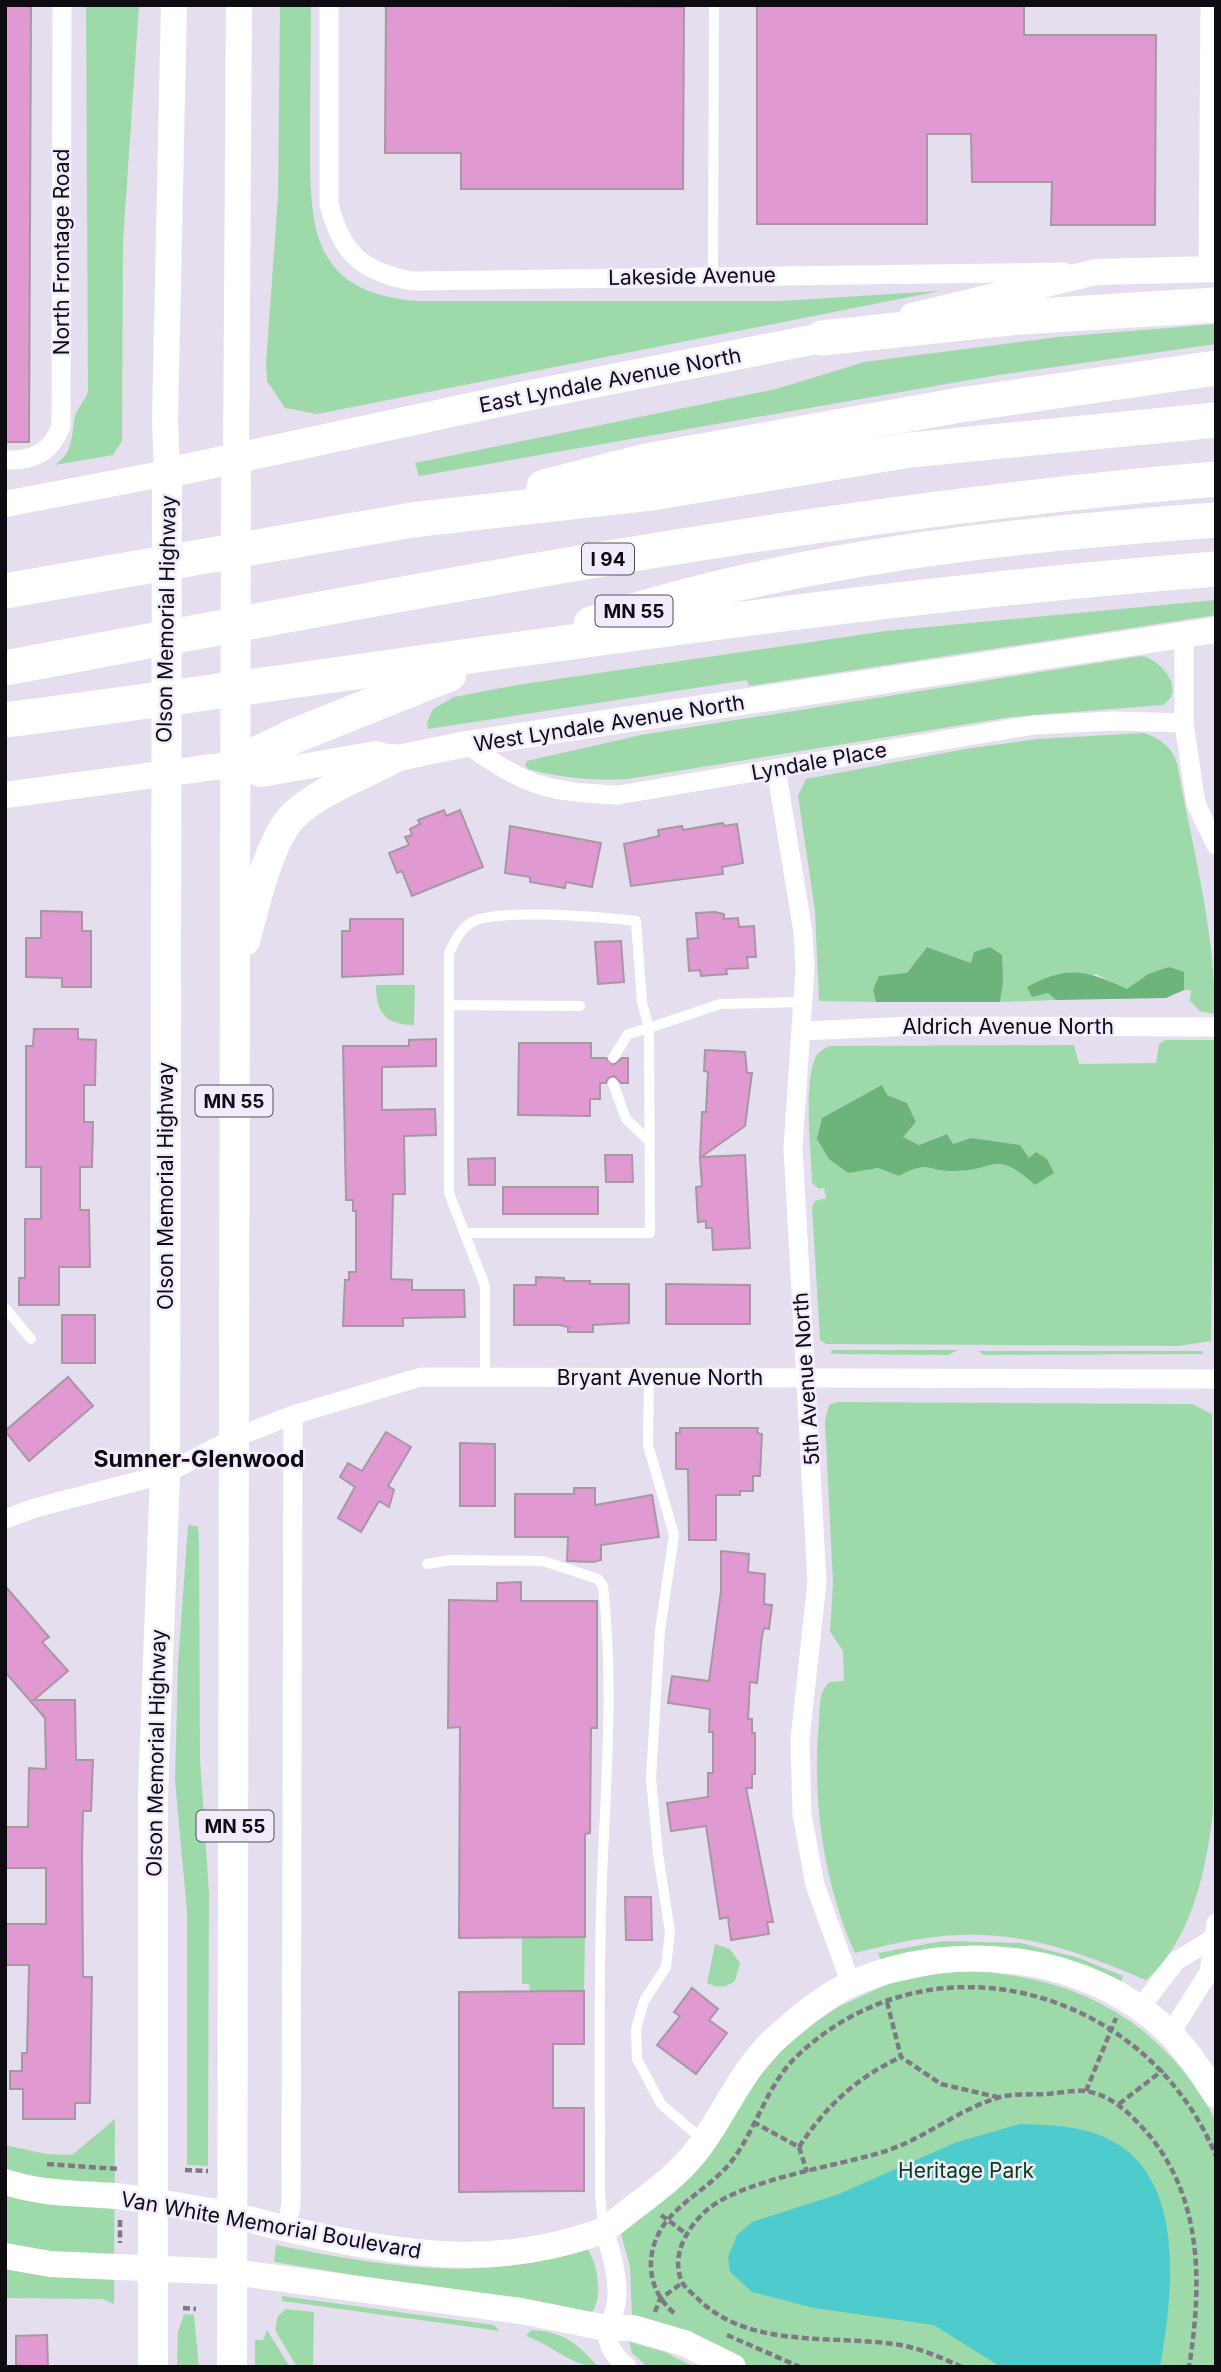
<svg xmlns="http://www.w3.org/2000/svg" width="1221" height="2372" font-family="Inter,sans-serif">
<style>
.green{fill:#9edaa9;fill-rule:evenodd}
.forest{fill:#6cb47c}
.water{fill:#4dcbcd}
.building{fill:#e09ad1;stroke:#a797a3;stroke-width:2}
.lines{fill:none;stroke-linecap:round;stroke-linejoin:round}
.path{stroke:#7f7985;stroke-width:4.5;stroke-dasharray:7 3.5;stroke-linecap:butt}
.lane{stroke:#fff;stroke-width:10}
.street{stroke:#fff;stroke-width:19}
.secondary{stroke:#fff;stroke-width:26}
.primary{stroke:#fff;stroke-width:30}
.highway{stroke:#fff;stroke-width:35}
.labels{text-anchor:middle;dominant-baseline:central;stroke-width:5;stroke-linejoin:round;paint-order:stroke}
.shield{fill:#f2ebfc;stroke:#524e58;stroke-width:2}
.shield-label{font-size:19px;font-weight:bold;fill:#0e0b11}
.street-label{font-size:21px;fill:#0e0b11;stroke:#f2ebfc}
.park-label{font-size:21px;fill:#08401c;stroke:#f2ebfc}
.neighbourhood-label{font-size:23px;font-weight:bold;fill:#0e0b11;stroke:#f2ebfc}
</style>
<rect width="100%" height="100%" fill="#e5deef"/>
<path class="green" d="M86 5H139L123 242 122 441 113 455 55 465C74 452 71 436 75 416 77 409 85 400 88 392Z
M280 5H311C311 48 310 91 310 134 310 224 308 293 418 301H780L940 291 317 414 285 408 267 381 266 363 278 197Z
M1216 324V344L998 375 419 476 415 463 776 389 864 362 1058 337Z
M1216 600V615L749 686 747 680 428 729 427 723 433 709 454 697 517 685 886 631Z
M1142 656C1161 660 1187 690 1163 705L1011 717 628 779C594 781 561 778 528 769L525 765 527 761 641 735Z
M1144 733C1161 739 1171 746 1177 763 1192 847 1215 928 1215 1014L1200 1011 1190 1001 1191 990H1184V972L1148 974 1127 990 1096 974 1048 993 1056 1000 1000 1002 1003 983 971 963 927 947 907 973 873 990 876 1002 819 1001 815 911 798 796 806 779 965 749 1037 739Z
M376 985H415L414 1025C386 1025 376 1013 376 985Z
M1165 1040H1215L1211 1341 1178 1346 826 1344 820 1340 812 1207 815 1201 826 1198 824 1188 819 1189 812 1183C811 1149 804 1092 814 1061 816 1053 822 1050 829 1046L1074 1045 1079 1064 1156 1063 1159 1044ZM887 1095 907 1103 916 1122 902 1137 919 1145 947 1134 953 1144 971 1138 1029 1158 1035 1185C993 1149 998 1170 956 1171 926 1172 930 1159 899 1176L878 1168 829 1159 818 1139Z
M832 1350H958L948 1355 837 1354 830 1353Z
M978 1351H1202L1204 1354 984 1355Z
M837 1402 1192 1404 1212 1414 1213 1810C1207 1868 1192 1940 1146 1980 1034 1932 975 1921 855 1953 823 1882 812 1799 819 1722 820 1708 818 1691 830 1682L844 1681 843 1651 830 1632 833 1583 825 1421 829 1405Z
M188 1525 198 1526 199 1541 200 1759 209 1893 208 2166 187 2165V1912L175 1781 178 1664Z
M585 1937 584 1991 530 1992 529 1984H522V1938Z
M943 1941 1021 1943 1079 1958 1123 1976 1120 1986 1086 1973 883 1965 878 1953Z
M715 1944 730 1949 740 1963 735 1981C725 1988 717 1988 707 1983Z
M966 1971C1076 1975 1164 2022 1216 2121V2367H750L732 2356 632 2318 630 2267 621 2234 785 2047 816 2022 840 2006 888 1984 940 1973Z
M115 2119 114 2304 102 2299 5 2298V2145L46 2154 72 2155Z
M276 2245C352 2260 430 2275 507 2266 534 2263 560 2255 587 2249 598 2262 603 2299 592 2312H582L274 2262Z
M282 2296 494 2325 500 2331 282 2301Z
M286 2309 314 2312 313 2367H297L275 2330 278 2316Z
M184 2314 194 2315 199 2367H177L178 2332Z
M267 2330 290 2367H255V2340H263Z
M531 2330C562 2331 579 2344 598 2367 573 2367 550 2344 526 2336Z
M629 2342 665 2352 694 2367H648L632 2353Z"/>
<path class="forest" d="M927 947 971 963 974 952 990 947 1002 955 1003 983 1000 1002H876L873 990 879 976 907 973Z
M1169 967 1184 972V990L1166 998 1056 1000 1048 993 1032 997 1027 987C1068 965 1086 970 1127 989L1148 974Z
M882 1085 887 1095 907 1103 916 1122 903 1137 919 1145 947 1134 953 1144 971 1138 1020 1145 1029 1158 1036 1152 1047 1159 1054 1173 1035 1185C994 1149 998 1170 956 1171 926 1172 930 1159 899 1176L878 1168 848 1173 829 1159 817 1139 822 1118Z"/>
<path class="water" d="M1020 2124C1047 2125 1073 2125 1099 2135 1189 2169 1173 2292 1160 2367H1001L934 2325 814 2308 752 2292 730 2272 728 2257 737 2235 752 2222 839 2194 957 2142Z"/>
<path class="building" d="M5 5H31L29 442H5Z
M386 5 684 7 683 189H461V153H385Z
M757 5H1024V35H1156L1155 225H1051L1052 182H972L971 134H927V224H757Z
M444 810 446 816 460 810 483 867 412 896 402 871 397 873 389 853 409 845 405 837 412 835 410 829 420 824 418 820Z
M723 823 724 826 737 824 743 863 722 867 723 874 631 886 624 844 659 836 658 830 682 826 683 830Z
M510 826 601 843 592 887 566 882 565 888 530 882V877L505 873Z
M41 911 82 912V931H91V987H62V978L26 977V938H41Z
M715 912 724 914V919L738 918 739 927 754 926 756 957H747L748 968 726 969 727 974 701 976 700 970 689 971 687 939 698 938 696 913Z
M350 919H403V974L342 977V931H350Z
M621 941 624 982 598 984 595 942Z
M34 1029H78V1039L96 1040 95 1085H84V1122H93L92 1167H80V1210H89L90 1267H59V1305H19V1278H25V1219H41V1167H26V1046H33Z
M436 1039V1066L382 1067V1110L435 1109 436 1135 404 1136 405 1194H393L391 1279 412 1280V1290H464L465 1317 403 1318V1326H343L345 1280H349V1272H356V1211H353V1200H346L343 1046H409V1040Z
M519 1043H591V1058H606L613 1065 622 1058H628V1083H621L614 1076 608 1078 606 1083H600V1099H590V1116L518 1115Z
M705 1050 745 1052 747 1073H752L745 1126 701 1157 745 1155 750 1248 713 1250 712 1228H706V1221L698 1222 696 1187 702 1186 700 1158 702 1112H706L708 1072 704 1071Z
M605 1155H632L633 1182H606Z
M495 1158V1185H469L468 1159Z
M503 1187H598V1214H503Z
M536 1277 564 1278V1281H590V1284H629V1323L593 1325V1332H568V1327L560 1325H514V1285H536Z
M666 1284 750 1285V1324H666Z
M62 1315H95V1363H62Z
M68 1377 93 1406 29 1461 5 1431Z
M680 1428H758L757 1433 762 1434 760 1476H753V1491H740V1495H716V1540H689L688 1469H676V1433H680Z
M386 1432 411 1447 388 1486 394 1490 389 1507 379 1501 361 1532 338 1518 355 1487 340 1477 348 1463 362 1471Z
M460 1443 495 1444V1506H460Z
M574 1488H595V1505L652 1495 659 1537 601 1545V1560L593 1562 567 1561 568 1537H515V1494H574Z
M721 1551 749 1554 748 1572 765 1574 764 1604 772 1605 769 1629 764 1628 762 1636 757 1683 750 1682 748 1719H752V1733H755V1774H752V1788H746L773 1922H767L769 1934 731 1940 728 1917 720 1919 706 1826 671 1831 667 1803 708 1797V1773H713V1732H709L710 1709 668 1703 672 1676 709 1681 721 1591Z
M521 1582V1601H597V1728H591L590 1833 585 1834V1937L459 1938 460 1727 448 1728 449 1600 497 1601V1583Z
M5 1586 49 1637 42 1642 68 1671 34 1700H75L76 1760H93L91 1811H83L82 1854 83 1977H92L90 2103H75V2119H23V2089H10V2071H22V2053H27L29 1965H5V1924H46V1868H5V1827H28L29 1768 46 1769 45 1718 5 1672Z
M625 1897H651L652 1940H626Z
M692 1988 718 2009 709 2020 727 2033 696 2074 657 2045 680 2016 674 2012Z
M584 1991V2044H553V2108H584V2191L459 2192V1992Z
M47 2335 48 2367H16V2336Z"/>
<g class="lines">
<path class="path" d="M887 2002 901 2057 941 2084 997 2097
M1086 2091 1116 2018
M1119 2104 1163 2070
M753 2122 799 2147 807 2172
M799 2147C826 2106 856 2078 901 2057
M47 2164 119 2169
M185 2170 208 2171
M661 2215 685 2233
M120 2220V2243
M183 2308 196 2309
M655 2312 660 2299 682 2283
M674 2313C643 2287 644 2244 672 2215 690 2196 714 2183 731 2162 756 2130 766 2087 795 2058 930 1927 1147 1988 1216 2156
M727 2335 800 2367
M962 2367C940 2357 917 2347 894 2344 830 2335 748 2349 697 2298 693 2294 685 2288 682 2282 670 2255 688 2226 708 2209 745 2179 838 2166 886 2151 925 2138 958 2110 997 2098 1011 2093 1031 2095 1047 2094 1059 2093 1073 2090 1085 2091 1106 2094 1123 2107 1137 2122 1203 2188 1203 2280 1189 2367"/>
<path class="lane" d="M713 276 714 5
M449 1005 580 1006
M613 1083 626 1119 649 1141
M464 1233H650L649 1028 628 1034 613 1058
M5 1308 31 1339
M485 1377V1286L449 1193V953C455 941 460 929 472 922 498 908 604 917 636 921L642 1002 649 1028 720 1004 801 1002
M649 1378 648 1445 674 1535 660 1630 651 1778 658 1854 670 1932 666 1967 644 2001 636 2029 637 2059 661 2104 704 2141
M427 1564 451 1560 543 1561 598 1579 603 1586C614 1683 606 1781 602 1879 598 1983 600 2089 600 2193L603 2227"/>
<path class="street" d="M329 5V204C341 253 362 272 412 281L1064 272
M1208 270 1210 5
M5 460C33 461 51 453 61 426L62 5
M1184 633V723L1196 804 1216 845
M466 744C527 786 545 792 618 795L1034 725 1113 721 1184 723
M776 768 803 932 805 968 793 1148 817 1582 800 1740 802 1814 815 1885 851 1984
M801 1031 914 1026 1216 1027
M5 1519 35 1508 165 1474 234 1438 293 1415 421 1377 1216 1379
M1140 2008 1176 1961 1212 1939
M1170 2034 1209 1972 1216 1923
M286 2229 291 2205 293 1415
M604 2230C611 2251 617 2271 617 2294 617 2325 591 2336 627 2367"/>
<path class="secondary" d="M912 316 1096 272 1216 269
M236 460 239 5
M5 504 167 473 165 419 174 5
M5 795 236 764 261 774 376 754 393 759 466 744 1216 630
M5 2182C42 2194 77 2193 115 2196 147 2199 179 2206 211 2211 238 2215 264 2224 292 2230 397 2254 495 2270 599 2232 611 2227 622 2216 633 2208 658 2189 685 2169 703 2142 727 2108 743 2069 774 2040 797 2019 825 1995 853 1983 956 1939 1089 1953 1171 2034 1188 2052 1203 2074 1216 2095
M5 2256 50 2264 232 2272 521 2311 606 2328H633L684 2343 733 2367"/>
<path class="primary" d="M245 941C255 906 268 841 294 815 321 790 360 776 393 759
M153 2367V1795L165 1474 167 473 521 397 822 338
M232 2367 236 460"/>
<path class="highway" d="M822 338 1020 317 1216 305
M544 487 646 461 960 405 1216 368
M5 591 412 520 651 493 910 450 1216 420
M591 624C792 558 1006 535 1216 520
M5 668C407 593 809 513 1216 479
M5 720C408 668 810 600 1216 569
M236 764 292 737 449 674"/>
</g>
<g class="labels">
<g class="shield">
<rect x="582" y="543.5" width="52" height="31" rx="5"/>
<rect x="595.5" y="595.5" width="77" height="31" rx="5"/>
<rect x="195.5" y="1085.5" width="77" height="31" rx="5"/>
<rect x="196.5" y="1810.5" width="77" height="31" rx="5"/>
</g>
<g class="shield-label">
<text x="608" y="559">I 94</text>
<text x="634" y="611">MN 55</text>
<text x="234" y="1101">MN 55</text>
<text x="235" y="1826">MN 55</text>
</g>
<g class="street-label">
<text transform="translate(61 252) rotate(-90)">North Frontage Road</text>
<text transform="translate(692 276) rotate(-1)">Lakeside Avenue</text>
<text transform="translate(610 380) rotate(-11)">East Lyndale Avenue North</text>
<text transform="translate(166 619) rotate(-89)">Olson Memorial Highway</text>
<text transform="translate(609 723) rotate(-9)">West Lyndale Avenue North</text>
<text transform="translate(819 761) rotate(-10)">Lyndale Place</text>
<text x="1008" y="1026">Aldrich Avenue North</text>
<text transform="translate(165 1186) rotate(-90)">Olson Memorial Highway</text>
<text x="660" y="1377">Bryant Avenue North</text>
<text transform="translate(806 1379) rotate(-94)">5th Avenue North</text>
<text transform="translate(156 1753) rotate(-89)">Olson Memorial Highway</text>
<text transform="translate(271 2225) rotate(10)">Van White Memorial Boulevard</text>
</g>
<g class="park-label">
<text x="966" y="2170">Heritage Park</text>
</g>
<g class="neighbourhood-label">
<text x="199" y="1459">Sumner-Glenwood</text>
</g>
</g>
<rect width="1221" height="2372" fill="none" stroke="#0e0b11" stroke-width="14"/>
</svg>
